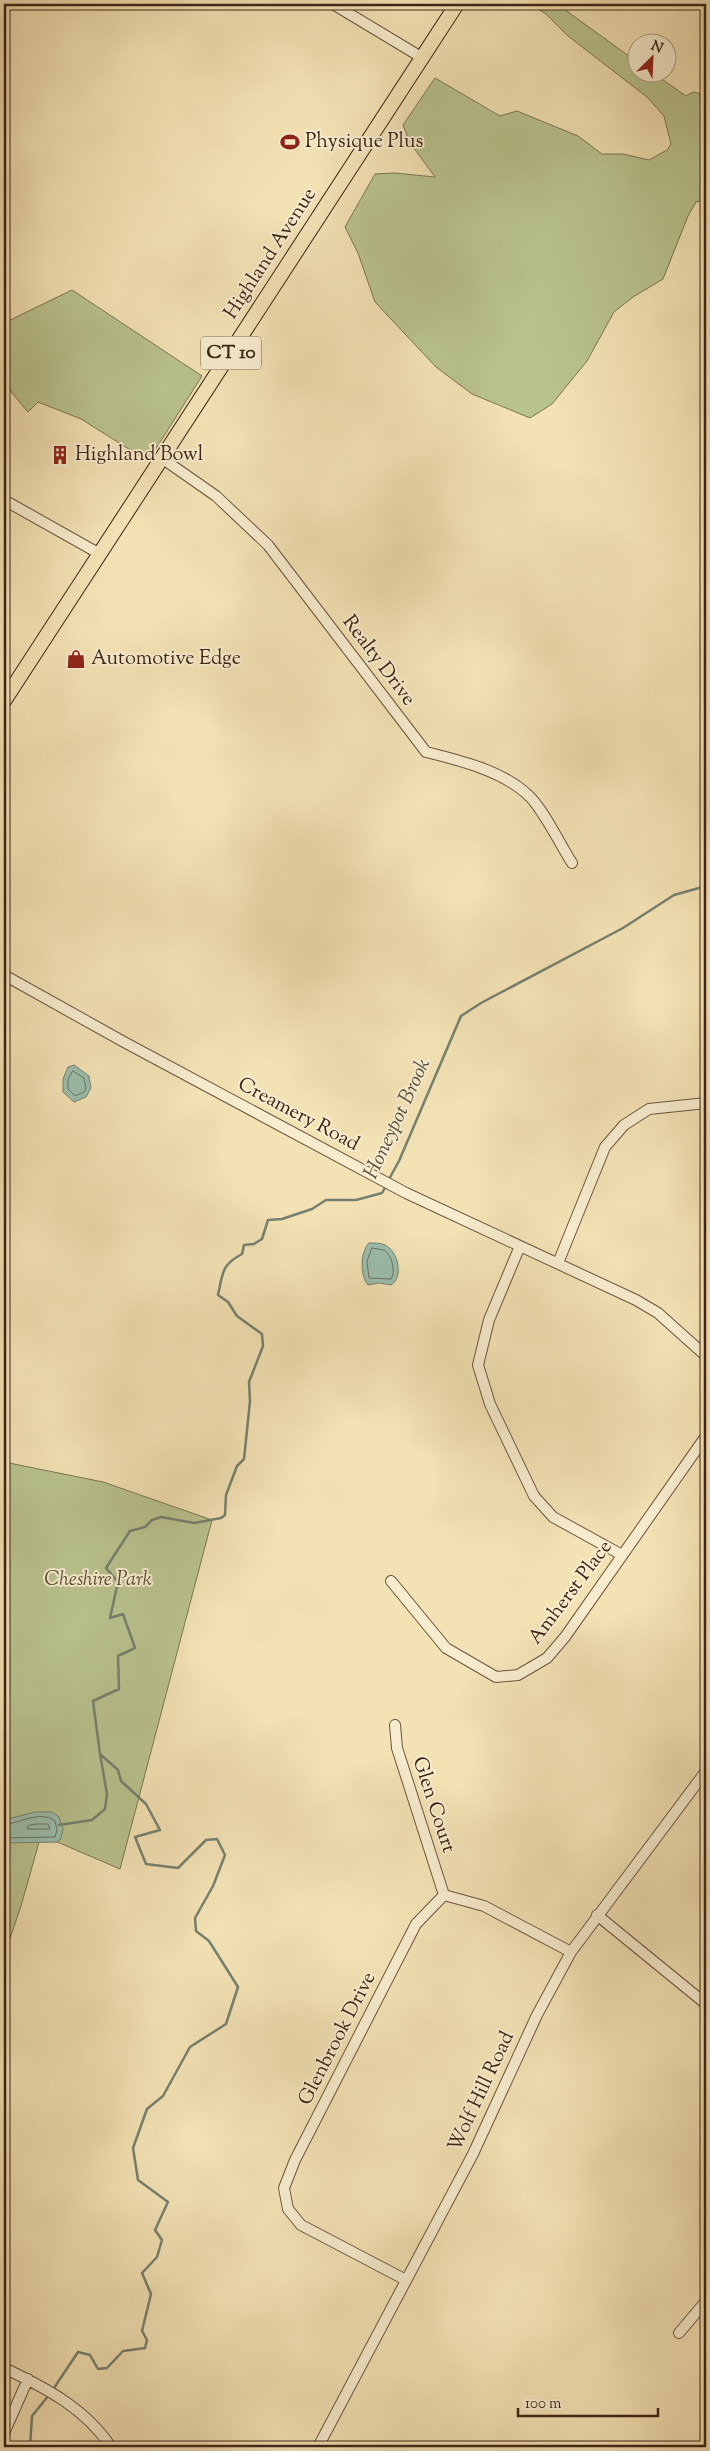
<svg xmlns="http://www.w3.org/2000/svg" width="710" height="2451" font-family="'Sorts Mill Goudy',serif">
<style>
.green{fill:#b9c38e;stroke:#7c7452}
.water{fill:#9bbeac;stroke:#768070}
.lines{fill:none;stroke-linecap:round;stroke-linejoin:round}
.shore{stroke:#6c7162;stroke-width:1}
.stream{stroke:#768070;stroke-width:2.5}
.minor-casing{stroke:#6b543e;stroke-width:12}
.highway-casing{stroke:#3e2417;stroke-width:16}
.minor{stroke:#f7ecce;stroke-width:10}
.highway{stroke:#f3e2b4;stroke-width:14}
.labels{text-anchor:middle;dominant-baseline:central;stroke-width:4;stroke-linejoin:round;paint-order:stroke}
.shield{fill:#f7ecce;stroke:#76604e;stroke-width:1}
.shield-label{font-size:19px;font-weight:bold;fill:#3e2417}
.poi-label{font-size:20px;fill:#3e2417;stroke:#f7ecce;text-anchor:start}
.street-label{font-size:20px;fill:#3e2417;stroke:#f7ecce}
.park-label{font-size:20px;font-style:italic;fill:#5d4c35;stroke:#f7ecce}
.water-label{font-size:21px;font-style:italic;fill:#5a5244;stroke:#f7ecce}
</style>
<rect width="100%" height="100%" fill="#f3e2b4"/>
<filter id="stains"><feTurbulence type="fractalNoise" baseFrequency=".004" numOctaves="4"/><feColorMatrix values="0 0 0 0 .2 0 0 0 0 .09 0 0 0 0 .02 0 0 0 .5 -.17"/></filter>
<radialGradient id="worn" r=".72"><stop offset=".6" stop-color="#630" stop-opacity="0"/><stop offset="1" stop-color="#630" stop-opacity=".3"/></radialGradient>
<path class="green" d="M530 4H557L637 62 638 72 653 73 686 96 693 92 706 95V200L696 202 688 216 663 279 633 297 614 312 587 361 552 404 530 418 472 394 436 367 375 302 358 253 345 227 375 174 395 173 435 177 410 143 403 125 435 78 500 116 517 111 578 136 602 154H623L649 160 667 150 671 144 664 116 647 97 568 36 546 14Z
M72 290 202 376 148 461 81 419 38 402 28 412 12 393 4 377V323Z
M4 1462 103 1482 212 1520 120 1869 41 1835 21 1906 4 1956Z"/>
<path class="water" d="M74 1065 89 1076 91 1088 86 1097 74 1102 63 1092V1079L68 1067Z
M369 1243C374 1243 381 1243 385 1245 398 1251 404 1277 391 1285L379 1283 368 1285C360 1276 360 1252 369 1243Z
M35 1812H52L59 1817 63 1829 61 1839 57 1842 4 1843V1820Z"/>
<g class="lines">
<path class="shore" d="M73 1071 84 1078 86 1088 84 1092 75 1096 68 1089V1080Z
M372 1248C376 1249 380 1249 384 1250 392 1255 396 1272 391 1279L369 1278 367 1262Z
M36 1824H48L50 1829H27L28 1826Z
M4 1825C19 1823 41 1810 55 1821L57 1830 55 1837 4 1838"/>
<path class="stream" d="M388 1181 399 1161 461 1016 481 1003 623 928 674 895 706 886
M59 1825 92 1820 105 1809 107 1794 100 1754
M52 2391 78 2352 90 2355 98 2369 107 2368 123 2351 145 2348 147 2340 142 2331 151 2294 142 2273 157 2257 162 2240 155 2230 168 2202 138 2180 133 2148 147 2109 163 2096 190 2047 226 2024 238 1987 209 1941 196 1931 195 1918 213 1886 225 1855 217 1839 206 1840 178 1868 146 1864 135 1837 160 1830 146 1804 121 1781 118 1770 100 1754 93 1701 119 1689 118 1656 135 1648 123 1614 110 1618 118 1582 106 1568 130 1531 145 1527 152 1520 161 1517 194 1523 221 1518 225 1515 226 1495 237 1466 244 1459 250 1401 249 1382 263 1346 262 1334 237 1316 228 1302 218 1295C223 1273 221 1265 242 1254L244 1245 254 1244 262 1239 268 1220 282 1219 312 1209 326 1200H356L382 1193 386 1186
M30 2447 32 2416 49 2395"/>
<g class="minor-casing">
<path id="minor" d="M333 4 421 57
M163 459 216 496 268 545 426 752C459 760 503 771 528 795 542 807 561 846 572 863
M4 500 100 554
M4 975 124 1042 406 1193 636 1300 658 1313 706 1356
M520 1246 489 1320 478 1365 490 1404 534 1496 553 1517 622 1555
M558 1263 605 1147 624 1125 649 1109 706 1103
M391 1581 446 1648 496 1677 518 1675 547 1658 565 1637 706 1436
M395 1725 397 1748 444 1895
M444 1895 484 1906 571 1952
M597 1915 706 2004
M406 2280 301 2225 288 2209 284 2188 295 2160 416 1924 444 1895
M679 2333 706 2301
M4 2368C46 2388 85 2408 111 2447
M4 2433 28 2379
M318 2447 473 2154 537 2015 571 1952 706 1771"/>
</g>
<g class="highway-casing">
<path id="highway" d="M4 701 457 4"/>
</g>
<use href="#minor" class="minor"/>
<use href="#highway" class="highway"/>
</g>
<defs>
<g id="stadium-bare" transform="scale(1.5)"><path d="M0-5a6.5 5 0 1 0 0 10a6.5 5 0 1 0 0-10ZM-3.5-1.8h7v3.6h-7Z" fill="#8f2418" stroke="#f7ecce" stroke-width="2.5" paint-order="stroke"/></g>
<g id="building-bare" transform="scale(1.5)"><path d="M-4-6H4V6H1V3H-1V6H-4ZM-2.5-4.3h1.7v1.8h-1.7ZM.8-4.3h1.7v1.8H.8ZM-2.5-1h1.7V.8h-1.7ZM.8-1h1.7V.8H.8Z" fill="#8f2418" stroke="#f7ecce" stroke-width="2.5" paint-order="stroke"/></g>
<g id="shop-bare" transform="scale(1.5)"><path d="M-5-2.5h2.3a2.7 3.5 0 0 1 5.4 0H5L5.5 6h-11ZM-1.5-2.5h3a1.5 2.3 0 0 0-3 0Z" fill="#8f2418" stroke="#f7ecce" stroke-width="2.5" paint-order="stroke"/></g>
</defs>
<g fill-rule="evenodd">
<use href="#stadium-bare" x="290" y="142"/>
<use href="#building-bare" x="60" y="455"/>
<use href="#shop-bare" x="76" y="659"/>
</g>
<g class="labels">
<rect class="shield" x="201" y="336.5" width="60" height="33" rx="4"/>
<g class="shield-label">
<text x="231" y="353">CT 10</text>
</g>
<g class="poi-label">
<text x="305" y="142">Physique Plus</text>
<text x="75" y="455">Highland Bowl</text>
<text x="91" y="659">Automotive Edge</text>
</g>
<g class="street-label">
<text transform="translate(271 254) rotate(-57)">Highland Avenue</text>
<text transform="translate(378 661) rotate(53)">Realty Drive</text>
<text transform="translate(298 1115) rotate(28)">Creamery Road</text>
<text transform="translate(571 1593) rotate(-53)">Amherst Place</text>
<text transform="translate(433 1805) rotate(72)">Glen Court</text>
<text transform="translate(338 2039) rotate(-63)">Glenbrook Drive</text>
<text transform="translate(482 2092) rotate(-65)">Wolf Hill Road</text>
</g>
<g class="park-label">
<text x="98" y="1580">Cheshire Park</text>
</g>
<g class="water-label">
<text transform="translate(398 1119) rotate(-65)">Honeypot Brook</text>
</g>
</g>
<rect width="710" height="2451" fill="none" stroke="#f3e2b4" stroke-width="20"/>
<rect x="5" y="5" width="700" height="2441" fill="none" stroke="#3e2417" stroke-width="2.5"/>
<rect x="10" y="10" width="690" height="2431" fill="none" stroke="#3e2417"/>
<g transform="translate(652 58) rotate(24)"><circle r="24" fill="#f7ecce" stroke="#ad9c85"/>
<path d="M0-4L9 19L0 12L-9 19Z" fill="#8f2418"/>
<text y="-8" font-size="14" font-weight="bold" text-anchor="middle" fill="#3e2417">N</text>
</g>
<path d="M518 2408v8h140v-8" fill="none" stroke="#3e2417" stroke-width="2.5"/>
<text x="525" y="2408" font-size="15" fill="#3e2417" stroke="#f7ecce" stroke-width="4" paint-order="stroke">100 m</text>
<rect width="100%" height="100%" filter="url(#stains)"/>
<rect width="100%" height="100%" fill="url(#worn)"/>
</svg>
